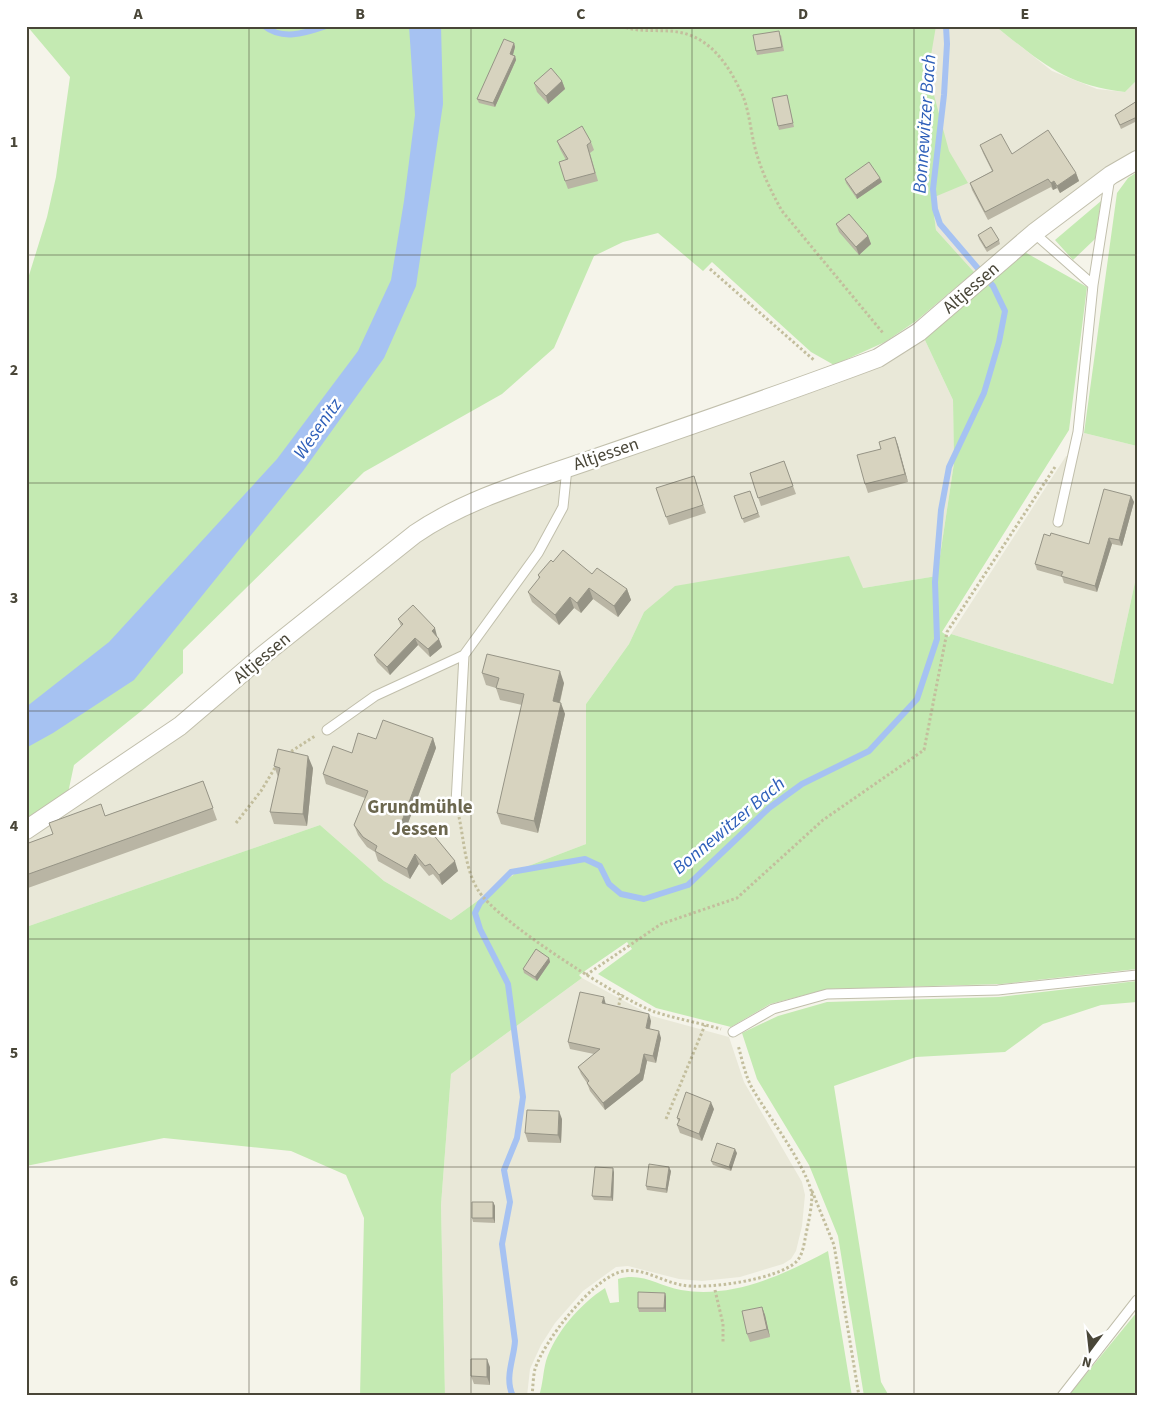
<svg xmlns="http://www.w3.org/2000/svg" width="1163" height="1422" font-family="'Source Sans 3',sans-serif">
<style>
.residential{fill:#e9e8d8}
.green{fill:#c4eab2}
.water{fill:#a6c2f2}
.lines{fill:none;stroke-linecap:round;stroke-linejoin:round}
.stream{stroke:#a6c2f2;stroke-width:6}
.service-casing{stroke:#c1bfac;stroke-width:11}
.minor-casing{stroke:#c1bfac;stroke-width:20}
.path{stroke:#c3be9d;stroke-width:3;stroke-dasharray:2.5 2.5;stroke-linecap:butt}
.service{stroke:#fff;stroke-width:9}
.minor{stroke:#fff;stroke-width:18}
.wall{fill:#b9b5a4}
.shaded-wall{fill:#969486}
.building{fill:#d7d3bf;stroke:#969486}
.grid{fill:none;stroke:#494638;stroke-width:1;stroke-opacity:0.55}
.labels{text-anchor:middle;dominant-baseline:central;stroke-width:5;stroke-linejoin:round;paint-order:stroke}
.street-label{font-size:18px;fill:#494638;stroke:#fff}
.water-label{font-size:19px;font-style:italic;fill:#2e5fb9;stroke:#fff}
.neighbourhood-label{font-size:19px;font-weight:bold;fill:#6c674f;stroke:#fff}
.neatline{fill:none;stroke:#494638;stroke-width:2}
.grid-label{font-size:16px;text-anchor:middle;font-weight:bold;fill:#494638}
</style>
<rect width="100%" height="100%" fill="#f5f4ea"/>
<path class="residential" d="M911 26H995L1052 71 1097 89 1125 92 1137 80V150L1112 165 974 272 936 230Z
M924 338 953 400 954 463 937 576 863 588 644 612 629 644 586 704V844L523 868 451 920 384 881 320 825 26 927V839L120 775 268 664 415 543 478 508 837 384 888 363Z
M1084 433 1137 446V573L1113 684 951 634 1066 456 1076 458Z
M582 978 652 1016 729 1037 744 1082 802 1182 805 1195 802 1226 796 1251 791 1259 783 1264 740 1277 702 1281 679 1279 628 1266 616 1267 583 1291 555 1323 541 1345 530 1369 527 1396H445L441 1205 451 1074Z"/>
<path class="green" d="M27 26H435L441 35V26H936L928 73 949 151 968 183 932 198 936 230 974 272 916 321 885 342 834 365 811 352 712 262 703 271 658 233 623 242 594 256 554 348 502 394 364 472 183 650V673L145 708 74 765 68 793 26 821V285L47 217 56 177 70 77Z
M995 26H1137V80L1125 92C1064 85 1041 62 995 26Z
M1137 172V446L1084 433 1117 193 1128 178Z
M1101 201 1095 239 1073 260 1055 240Z
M1021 250 1087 287 1069 430 942 632 949 637 951 634 1113 684 1137 573V969L1001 984 828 989 770 1004 731 1027 656 1008 598 974 632 949 627 942 579 975 582 978 451 1074 441 1205 445 1396H360L364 1218 346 1175 291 1151 164 1138 26 1166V927L320 825 384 881 451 920 523 868 586 844V704L629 644 644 612 675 586 849 556 863 588 937 576 954 463 953 400 924 338Z
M1137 981V1002L1101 1005 1043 1024 1005 1052 916 1057 834 1086 881 1382 889 1396H864L838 1236 809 1165 757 1079 742 1033 778 1016 827 1002 999 997Z
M828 1251 852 1396H539C543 1384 543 1372 546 1361 555 1333 580 1304 605 1288L610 1303 619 1302 618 1279C643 1272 658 1286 681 1290 733 1299 785 1274 828 1251Z
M1137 1312V1396H1068Z"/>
<path class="water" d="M409 26H441L443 104 416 286 384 358 303 471 134 680 53 733 26 748V707L109 642 277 459 358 351 391 280 404 201 415 115Z"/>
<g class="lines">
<path class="stream" d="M264 26C283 41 305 33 326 26
M513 1396C504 1378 514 1359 515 1341L502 1244 510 1202 504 1170 517 1138 523 1097 508 984 480 929 475 913 480 903 511 872 585 859 600 866 609 884 621 894 644 899 688 885 769 808 802 784 869 751 917 699 937 639 935 582 941 510 949 467 984 393 999 342 1005 311 993 286 940 224 935 209 933 189 944 95 947 44 946 26"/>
<g class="service-casing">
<path id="service" d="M1034 233 1093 285
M1058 522 1078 432 1093 285 1110 177
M327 730 375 696 464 655
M456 803 464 655 538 553 563 507 567 468
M733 1032 773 1009 827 994 998 990 1137 975
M1062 1396 1137 1300"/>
</g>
<g class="minor-casing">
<path id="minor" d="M26 830 180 726 262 656 415 534C469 497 537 479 599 457 692 425 785 393 878 358L919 332 1034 233 1111 175 1137 160"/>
</g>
<path class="path" d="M621 26C644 35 669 26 692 36 717 46 732 72 743 96 750 114 751 136 757 155 763 175 772 193 782 211L883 333
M710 269 815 361
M287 754 315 736
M459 817C464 840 465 869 478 890 495 920 621 1000 655 1012 677 1019 700 1023 721 1029
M236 823 261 791 276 766
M586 975 661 924 737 898 823 820 924 750 947 632 1055 467
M618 1010 621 994
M666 1119 705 1025
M812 1191 834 1245 859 1396
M715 1290 723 1324V1342
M532 1396C533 1387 533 1377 535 1369 544 1341 589 1284 617 1273 638 1264 662 1282 682 1285 707 1290 778 1279 796 1262 803 1255 804 1244 806 1234 808 1224 814 1199 811 1190 802 1160 769 1117 752 1088 745 1075 742 1059 738 1045"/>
<use href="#service" class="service"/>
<use href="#minor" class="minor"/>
</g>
<path class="wall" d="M781 35 784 51 757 55 756 51Z
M514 43 515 47 513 55 515 56 516 60 495 107 479 103 477 99Z
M562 81 565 89 548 104 537 92 534 83Z
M787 95 794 127 779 130 778 126Z
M1137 101V121L1121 129 1115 115Z
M557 141 591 142 594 150 590 153 598 181 568 189 565 181 566 160 560 149Z
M980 145 1012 154 1076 173 1079 181 1060 193 1057 188 1053 190 1051 187 988 220 972 190 970 183 992 171 983 153Z
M880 178 882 182 857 199 846 183 845 179Z
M836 224 868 236 871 244 859 255 839 232Z
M978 235 999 240 1000 244 987 252 979 239Z
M895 437 908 482 868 493 865 484 881 449Z
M784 461 796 494 761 506 750 473Z
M694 476 706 513 669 525 656 488Z
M750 491 760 517 744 523 734 496Z
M1131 496 1134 502 1122 546 1112 544 1097 592 1064 583 1062 577 1037 570 1035 564 1089 544Z
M553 562 592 574 627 589 631 600 618 617 593 599 581 613 574 608 559 625 532 602 528 592 539 579 538 575Z
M398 619 437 636 442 647 430 657 418 645 390 675 377 662 374 655 401 626Z
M482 673 564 683 560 703 565 714 538 833 501 824 497 813 522 705 500 700 496 688 486 685Z
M433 738 436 748 406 829 458 871 442 885 433 874 429 876 419 864 410 879 378 861 375 852 367 847 358 835 354 825 365 798 326 784 323 774 352 753 376 739Z
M274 766 313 768 307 826 274 824 270 812 278 777Z
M203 781 217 820 28 888 26 884V844Z
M549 958 550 962 537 981 524 973 523 969Z
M606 1004 651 1021 650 1029 661 1038 656 1063 647 1061 643 1080 605 1110 590 1091 587 1083 581 1074 578 1067 594 1054 570 1049 568 1042Z
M714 1109 702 1141 680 1133 677 1125 679 1123 677 1118Z
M562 1119 561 1143 528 1142 525 1133Z
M737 1153 731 1171 713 1165 711 1161Z
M671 1171 667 1193 647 1190 646 1186Z
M614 1172 613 1201 594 1200 592 1196Z
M493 1202 495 1206V1223L473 1222 472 1218Z
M665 1293 666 1297V1312H639L638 1308Z
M762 1307 765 1315 770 1337 750 1342 747 1334Z
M490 1367V1385L474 1384 471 1376Z"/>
<path class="shaded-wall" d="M514 43 515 47 512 58 510 54Z
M515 56 516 60 495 107 493 103Z
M562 81 565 89 548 104 546 96Z
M1076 173 1079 181 1060 193 1057 186Z
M880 178 882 182 857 199 856 195Z
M1054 181 1057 188 1053 190 1051 183Z
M868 236 871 244 859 255 856 247Z
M895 437 898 445 908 482 905 474Z
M1131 496 1134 502 1122 546 1119 540Z
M1109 538 1112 544 1097 592 1095 586Z
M589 588 593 599 581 613 577 603Z
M627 589 631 600 618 617 614 606Z
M570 597 574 608 559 625 555 615Z
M435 628 437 636 435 638 432 631Z
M415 638 418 645 390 675 387 667Z
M439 639 442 647 430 657 428 649Z
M560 671 564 683 557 713 553 701Z
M561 703 565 714 538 833 534 821Z
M433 738 436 748 402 839 399 829Z
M308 756 313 768 307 826 303 814Z
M415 854 419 864 410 879 407 869Z
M455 861 458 871 442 885 439 875Z
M549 958 550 962 537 981 535 977Z
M604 997 606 1005 602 1003Z
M649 1014 651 1021 648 1036 646 1028Z
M659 1031 661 1038 656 1063 653 1056Z
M644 1054 647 1061 643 1080 605 1110 603 1103Z
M711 1102 714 1109 702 1141 699 1134Z
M559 1111 562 1119 561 1143 558 1135Z
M735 1149 737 1153 731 1171 729 1167Z
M669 1167 671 1171 667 1193 666 1189Z
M613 1168 614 1172 613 1201 611 1197Z
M493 1202 495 1206V1223L493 1218Z
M665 1293 666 1297V1312L664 1308Z
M762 1307 765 1315 770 1337 767 1329Z
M487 1359 490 1367V1385L487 1377Z"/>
<path class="building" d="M779 31 782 47 756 51 753 35Z
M504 39 514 43 510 54 515 56 493 103 477 99Z
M551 68 562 81 546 96 534 83Z
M787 95 793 123 778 126 772 98Z
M1137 101V117L1120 125 1115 115Z
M582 126 591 142 587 145 595 173 565 181 559 162 568 159 557 141Z
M1048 130 1076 173 1057 186 1054 181 1051 183 1048 179 985 212 970 183 993 171 980 145 1001 134 1012 154Z
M869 162 880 178 856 195 845 179Z
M849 214 868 236 856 247 836 224Z
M991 227 999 240 986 248 978 235Z
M895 437 905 474 865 484 857 455 881 449 879 442Z
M784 461 793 486 758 498 750 473Z
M694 476 703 505 666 517 656 488Z
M1104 489 1131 496 1119 540 1109 538 1095 586 1061 576 1063 572 1035 564 1044 534 1050 536 1051 533 1089 544Z
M750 491 758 513 742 519 734 496Z
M563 550 592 574 597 568 627 589 614 606 589 588 577 603 570 597 555 615 528 592 540 577 538 575 551 560 553 562Z
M413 605 435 628 432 631 439 639 428 649 415 638 387 667 374 655 403 624 398 619Z
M487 654 560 671 553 701 561 703 534 821 497 813 524 694 496 688 499 678 482 673Z
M383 720 433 738 399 829 427 827 455 861 439 875 430 864 425 866 415 854 407 869 375 851 377 846 363 837 354 825 368 791 323 774 333 746 352 753 358 733 376 739Z
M278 749 308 756 303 814 270 812 280 768 274 766Z
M203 781 213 808 26 875V844L53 834 49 823 101 804 105 816Z
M536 949 549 958 535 977 523 969Z
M580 992 604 997 602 1003 649 1014 646 1028 659 1031 653 1056 644 1054 640 1073 603 1103 587 1083 589 1081 578 1067 600 1049 568 1042Z
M686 1092 711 1102 699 1134 677 1125 680 1119 677 1118Z
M527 1110 559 1111 558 1135 525 1133Z
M717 1143 735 1149 729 1167 711 1161Z
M649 1164 669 1167 666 1189 646 1186Z
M595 1167 613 1168 611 1197 592 1196Z
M472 1202H493V1218H472Z
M638 1292 665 1293 664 1308H638Z
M762 1307 767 1329 747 1334 742 1311Z
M471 1359H487V1377L471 1376Z"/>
<path class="grid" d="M249 26V1396M471 26V1396M692 26V1396M914 26V1396M26 255H1137M26 483H1137M26 711H1137M26 939H1137M26 1167H1137"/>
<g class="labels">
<g class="street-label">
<text transform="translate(971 288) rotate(-41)">Altjessen</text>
<text transform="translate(606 454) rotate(-19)">Altjessen</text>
<text transform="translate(262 658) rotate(-40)">Altjessen</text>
</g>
<g class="water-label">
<text transform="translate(925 124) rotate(-86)">Bonnewitzer Bach</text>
<text transform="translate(318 429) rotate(-55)">Wesenitz</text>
<text transform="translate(729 826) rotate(-40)">Bonnewitzer Bach</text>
</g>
<g class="neighbourhood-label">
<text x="420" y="807">Grundmühle<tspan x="420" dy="22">Jessen</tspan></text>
</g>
</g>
<rect width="1163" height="1422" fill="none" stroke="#ffffff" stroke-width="55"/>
<g transform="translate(1090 1350) rotate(195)" stroke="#ffffff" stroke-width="4" paint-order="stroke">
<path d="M0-4L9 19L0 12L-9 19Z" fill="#494638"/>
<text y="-8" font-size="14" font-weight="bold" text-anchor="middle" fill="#494638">N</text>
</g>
<rect x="28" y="28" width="1108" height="1366" class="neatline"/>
<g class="grid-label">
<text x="138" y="19">A</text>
<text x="360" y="19">B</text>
<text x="581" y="19">C</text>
<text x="803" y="19">D</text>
<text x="1025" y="19">E</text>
<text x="14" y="147">1</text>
<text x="14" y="375">2</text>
<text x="14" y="603">3</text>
<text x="14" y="831">4</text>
<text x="14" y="1058">5</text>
<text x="14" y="1286">6</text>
</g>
</svg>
